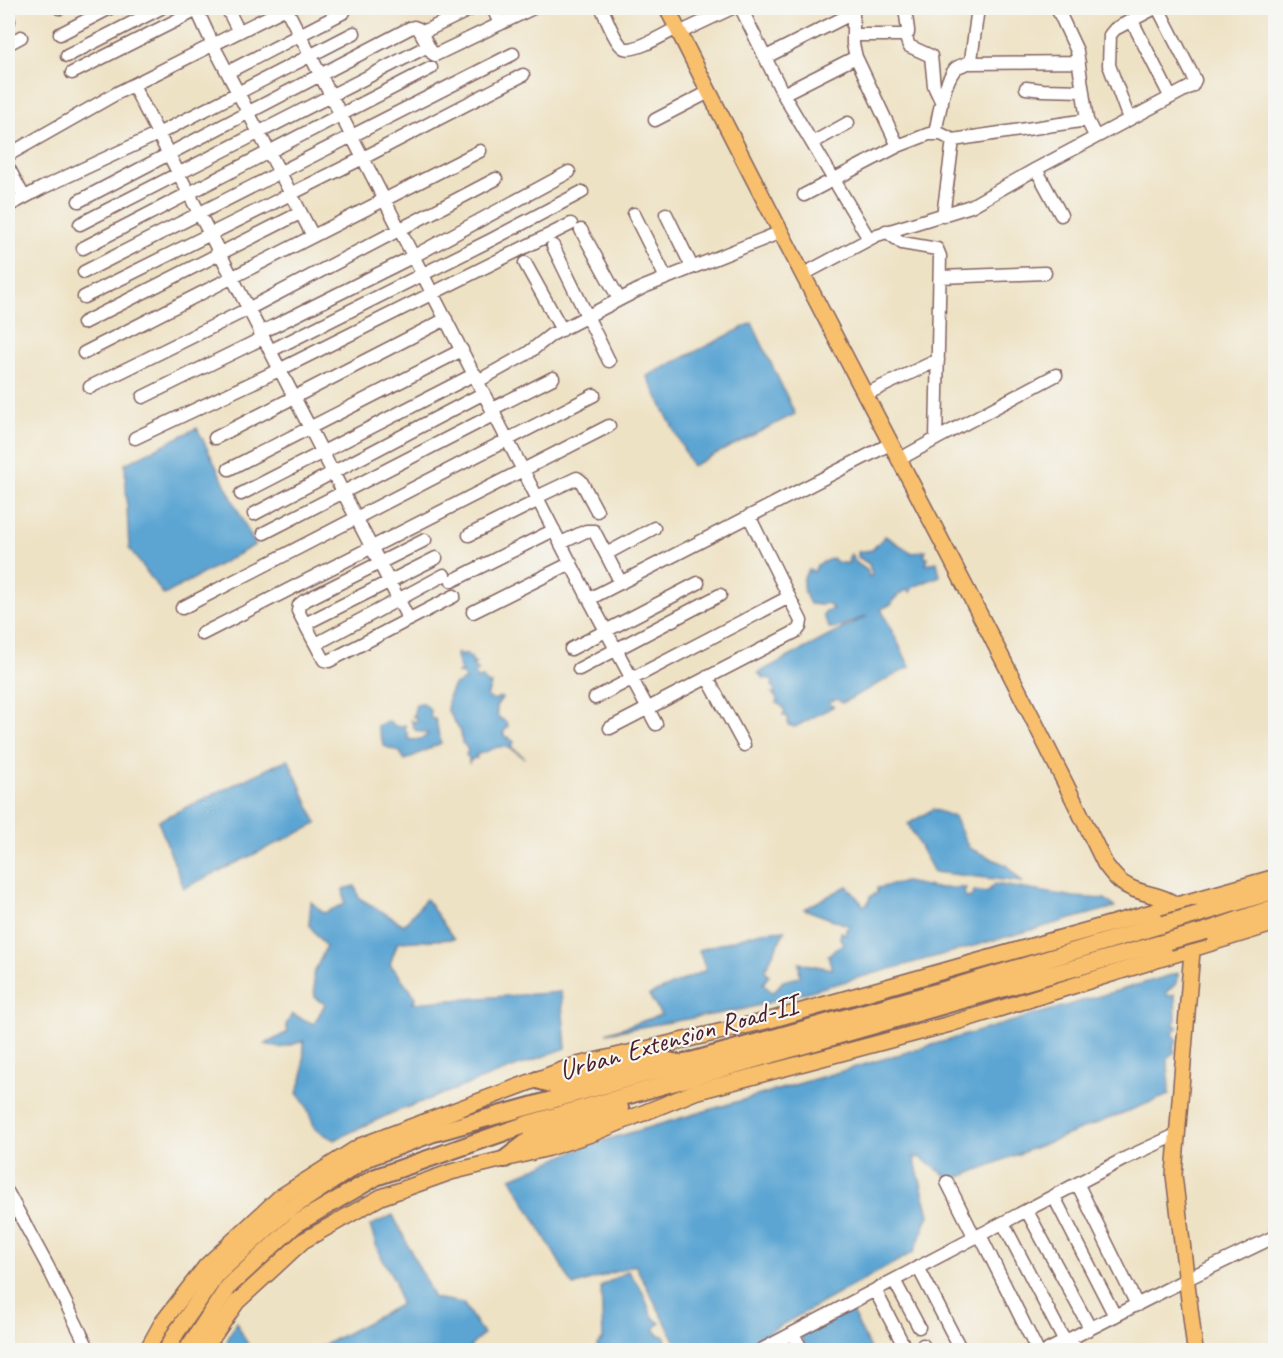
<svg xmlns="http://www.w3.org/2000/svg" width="1283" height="1358" font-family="Caveat,sans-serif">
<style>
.water{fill:#5ba5d3;stroke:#52627f;stroke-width:1.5}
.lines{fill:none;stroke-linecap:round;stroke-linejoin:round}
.minor-casing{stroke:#836361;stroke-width:15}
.major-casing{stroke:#836361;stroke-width:18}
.highway-casing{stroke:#836361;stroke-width:20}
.minor{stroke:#fff;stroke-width:12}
.major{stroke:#f8bf6c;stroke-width:15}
.highway{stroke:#f8bf6c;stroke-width:16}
.highway-bridge-casing{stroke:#836361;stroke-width:20;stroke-linecap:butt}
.highway-bridge{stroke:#f8bf6c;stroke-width:16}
.labels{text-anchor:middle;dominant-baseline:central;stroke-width:4.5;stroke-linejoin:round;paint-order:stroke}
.street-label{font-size:28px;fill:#4a1f2b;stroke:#f6f6f2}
</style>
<rect width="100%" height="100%" fill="#f6f6f2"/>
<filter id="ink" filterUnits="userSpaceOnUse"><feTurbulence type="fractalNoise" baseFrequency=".0167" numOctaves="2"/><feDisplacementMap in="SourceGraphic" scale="12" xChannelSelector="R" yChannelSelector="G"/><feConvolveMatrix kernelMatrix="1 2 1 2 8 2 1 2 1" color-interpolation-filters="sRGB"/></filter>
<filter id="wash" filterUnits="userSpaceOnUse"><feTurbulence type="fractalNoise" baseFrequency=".008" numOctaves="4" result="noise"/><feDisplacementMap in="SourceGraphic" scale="24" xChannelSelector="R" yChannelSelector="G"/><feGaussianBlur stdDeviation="1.35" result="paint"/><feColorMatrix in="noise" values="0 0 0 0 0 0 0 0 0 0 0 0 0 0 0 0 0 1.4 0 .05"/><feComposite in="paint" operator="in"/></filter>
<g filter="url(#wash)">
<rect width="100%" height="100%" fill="#eee2c4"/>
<path class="water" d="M752 323 795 414 692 466 647 376Z
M197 428 255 545 164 595 129 548 125 464Z
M885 536 909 551 913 553 926 550 924 556 928 557 926 564 937 562 940 576 913 587 910 592 906 590 893 600 892 604 881 609 910 667 842 703 837 699 829 702 831 706H834L795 727 788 725V717L783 715 785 711 783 709 784 708 777 703 778 700 772 693 775 694 774 687 772 686 773 681 768 678 764 679 758 673 867 616 839 627 829 628 823 615 826 611 833 609 828 603 821 605 810 604C804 592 798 582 809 570L814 572 817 565 832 558 839 563H850L848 559 851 554 856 563 867 570 869 577 872 575 869 564 858 557V552L872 550Z
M458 652V655L461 656 462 654H467L469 657H471L472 662 476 663 472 665 479 670 474 674 477 679 483 678 487 683 491 684 487 697 493 700 500 697 502 698 496 706 498 717 506 722 508 726 503 733 506 738 509 737 510 739 514 742 511 747 525 758C497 739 503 747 476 755L477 758 472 759 469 763V758L466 755 468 750 464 744 462 743 461 732 447 709 449 698 448 697 454 685 465 680 463 674 458 673 461 671 456 656Z
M422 703 427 706 431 712 430 718 435 719C438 727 438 735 441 743L405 760 400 752 384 746 377 726 389 721C394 727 398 728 405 725V731L408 734V739C416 741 422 740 428 734L415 730 411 720 414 722 417 721 416 717H413L416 704Z
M288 759 317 824 184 888 158 821Z
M933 809 954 817 969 848 1006 865 1022 882 934 872 908 824Z
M905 882 936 888H966L964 894 967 898 971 897 974 891 986 893 995 884 1074 897 1105 899 1115 907 745 1009 606 1033 661 1015 649 995 706 970 699 950 761 932 785 930 765 970 769 975 763 984 773 993 783 981 800 977 799 963 832 969 828 955 844 943 840 939 841 932 846 934V929L850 926 804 909 847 886 864 906 868 903 870 897 877 893V888Z
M355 886 359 898 404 925 426 899 454 939 398 942 390 964 416 997 412 1003 561 992 566 1048 392 1113 334 1140 315 1129 306 1105 297 1093 303 1076 304 1041 280 1048 265 1044 288 1032 286 1025 292 1014 314 1024 325 1004 315 998 313 975 326 947 309 925 311 902 324 913 345 904 343 889Z
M1178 973C1178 984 1174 986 1166 992L1168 996 1175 994 1176 1020 1173 1024 1178 1027 1173 1033 1177 1042 1173 1047 1175 1052 1168 1057 1169 1095 952 1180 921 1158 914 1157 929 1215 914 1252 736 1350H680L635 1265 573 1286 511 1178 592 1144Z
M393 1215 434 1298 463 1303 483 1334 470 1347 471 1350H315L400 1305 395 1281 378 1251 370 1226Z
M628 1271C632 1277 638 1284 642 1291 648 1301 648 1317 660 1323L654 1329 659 1335 664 1336 670 1350H598L597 1345 603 1339 601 1286Z
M849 1306 871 1350H807L799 1332Z
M236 1322 251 1350H223Z"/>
</g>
<g filter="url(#ink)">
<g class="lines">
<g class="minor-casing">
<path id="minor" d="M59 8H61
M196 8 213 45 313 236
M227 8 239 32
M286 8 589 599 656 724
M493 8 500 24
M604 8 603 11C607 20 616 44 624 48 634 53 667 33 677 28
M741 8 783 94 869 239
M853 8V44L856 57 898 146
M1057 8 1077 51 1087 120
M1132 21 1170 96
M8 22 9 21
M421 33 473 8
M679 33 732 8
M60 34 110 8
M853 35H905L908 33V30L905 8
M905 35 909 46 931 56 934 86 942 103
M8 44 21 37
M67 56 161 8
M766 57 853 13
M968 63 1079 62
M228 72 344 12
M72 73 197 10
M133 85 409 620
M1026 88 1043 90 1083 91
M783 94 856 57
M1129 119 1109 65 1110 35 1115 29 1155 8
M655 120 709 92
M935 133C939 115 943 84 955 69 960 64 966 66 971 60L978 8
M953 140 1087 120 1095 136
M812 143 848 123
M8 155 119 92 286 8
M8 167 24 197
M1036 169 1061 215
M804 195 898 146 929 134H941L953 140 943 216
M79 201 410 28 414 27 419 29 432 53 435 55 533 8
M8 206 42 188 158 134 354 33
M634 214 666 278
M666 214 692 267
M80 224 428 46
M581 230 619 299
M886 231 902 243 937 249 940 256 936 439 898 460
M553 246 609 361
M83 248 431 68
M525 263 562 330
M84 272 513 54
M802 275 877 235 971 206 1036 169 1192 86 1195 80 1158 8
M940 277 1045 273
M84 297 363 158 523 75
M83 323 300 213
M260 333 414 256 569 172
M270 351 491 240 582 192
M84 353 480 151
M478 381 528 353 551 335 644 287 781 232
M90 387 248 309 496 179
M864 395 938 360
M143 397 263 338
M492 409 553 378
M135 438 279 370 571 224
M215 438 446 319
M936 439 1056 375
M229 469 462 350
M241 494 475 374
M537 497 577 478 581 481 597 511
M254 514 484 393
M264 533 495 414
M469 535 539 500
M425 540 304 601 299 605 298 611 324 660 329 661 454 596
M561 543 586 531H594L621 583
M606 554 654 528
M452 581 554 530
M589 599 890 444
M182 608 594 395
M473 612 571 563
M305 624 436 558
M202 634 609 426
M316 644 444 575
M571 649 698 583
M579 669 720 595
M707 677 744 745
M595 698 789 597
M610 728 797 631 800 627 801 621 749 516
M947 1182 975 1238
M1078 1185 1137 1305
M8 1193 47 1265 89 1350
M1054 1197 1115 1316
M1027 1211 1090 1328
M1003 1223 1065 1342
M980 1235 1037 1350
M918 1267 961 1350
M894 1280 919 1327
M875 1290 904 1346
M793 1334 802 1350
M1070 1339 1077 1350
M923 1345 926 1350
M761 1350 1126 1158 1178 1134
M1048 1350 1187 1279 1276 1236"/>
</g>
<g class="major-casing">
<path id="major" d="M667 8C809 295 965 576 1105 864 1112 873 1118 882 1129 887 1144 895 1164 895 1177 906 1188 916 1189 937 1192 951L1174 1175 1195 1350
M147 1350 162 1323 206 1266 280 1197 360 1146 573 1066 770 1020 1276 877
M204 1350 237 1302 303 1241 381 1197 451 1172 545 1149 594 1133 695 1092 950 1024 1276 923"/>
</g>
<g class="highway-casing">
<path id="highway" d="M1199 914 1276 890
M1206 931 1276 907
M537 1080 555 1085 656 1058 678 1063
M505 1159 531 1139 620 1108
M167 1350 176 1333 217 1274 285 1212 367 1158 434 1133 944 990 1164 924
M187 1350 229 1286 296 1224 376 1177 528 1124 1169 941"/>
</g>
<use href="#minor" class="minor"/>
<use href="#major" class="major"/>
<use href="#highway" class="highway"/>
<g class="highway-bridge-casing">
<path id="highway-bridge" d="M1164 924 1199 914
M1169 941 1206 931"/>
</g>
<use href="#highway-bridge" class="highway-bridge"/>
</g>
</g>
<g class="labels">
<g class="street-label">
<text transform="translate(678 1037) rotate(-16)">Urban Extension Road-II</text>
</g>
</g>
<rect width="1283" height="1358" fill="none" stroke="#f6f6f2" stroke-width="30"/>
</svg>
